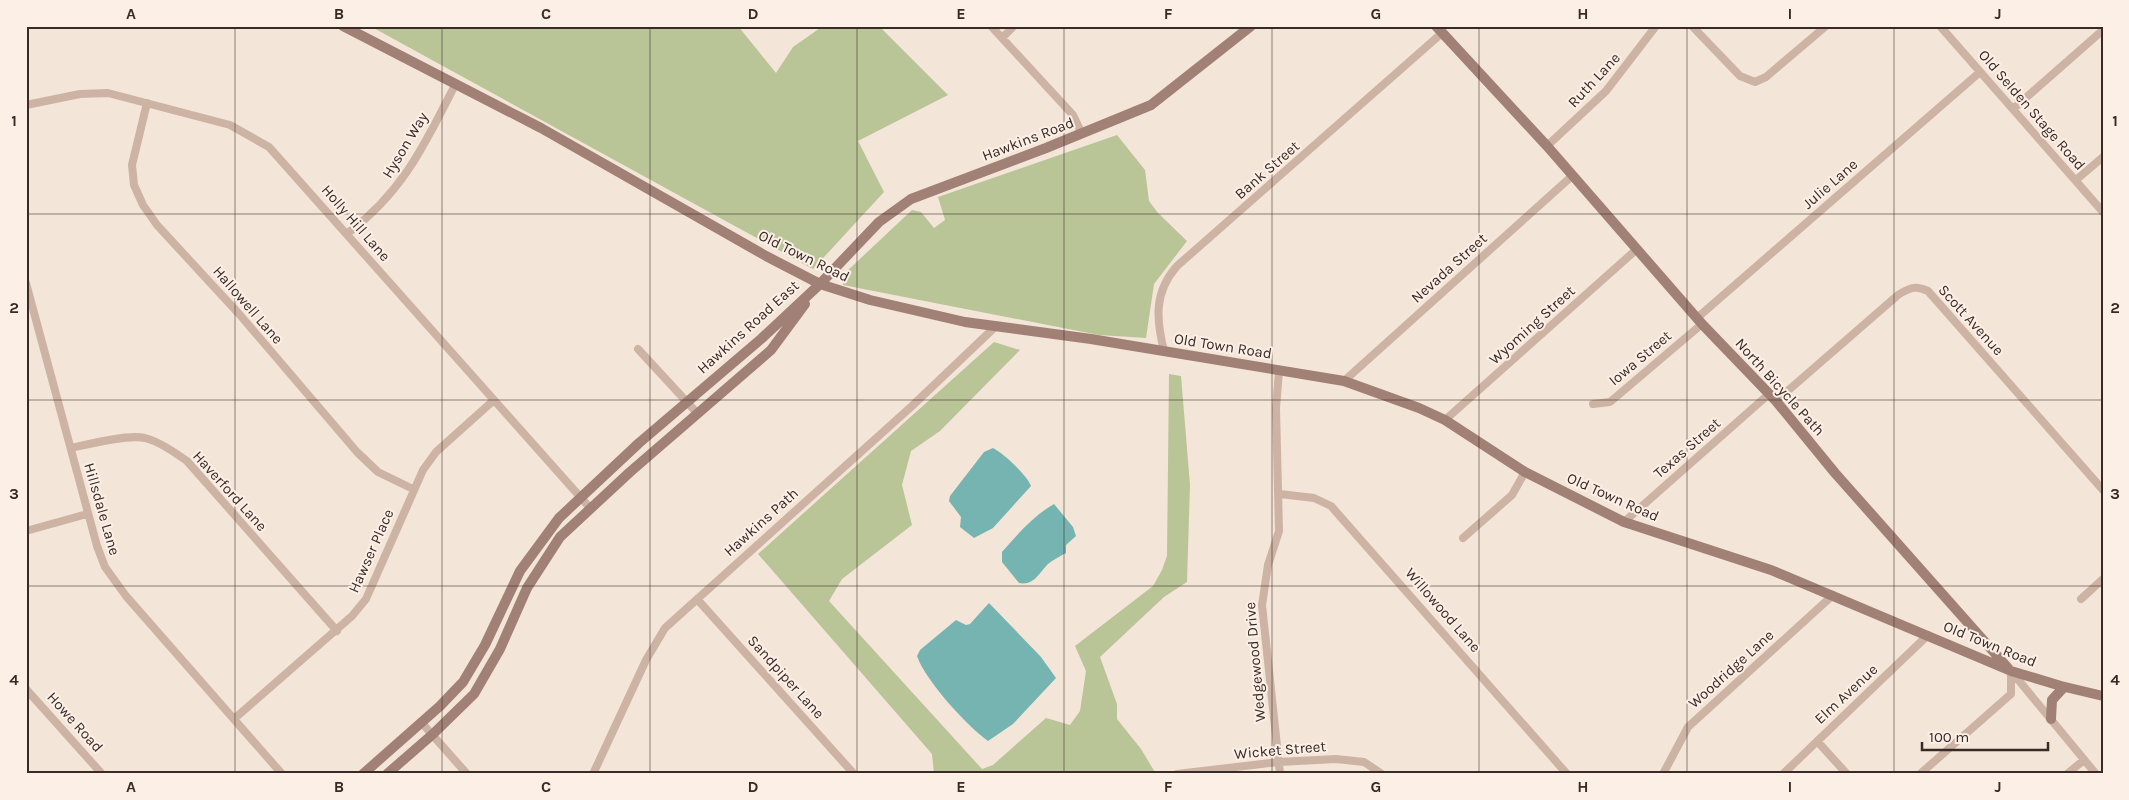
<svg xmlns="http://www.w3.org/2000/svg" width="2129" height="800" font-family="Karla,sans-serif">
<style>
.green{fill:#b9c497}
.water{fill:#75b4b1}
.lines{fill:none;stroke-linecap:round;stroke-linejoin:round}
.street{stroke:#cdb3a4;stroke-width:8}
.secondary{stroke:#a18175;stroke-width:10}
.grid{fill:none;stroke:#382a26;stroke-width:1;stroke-opacity:0.55}
.labels{text-anchor:middle;dominant-baseline:central;stroke-width:4;stroke-linejoin:round;paint-order:stroke}
.street-label{font-size:15px;fill:#382a26;stroke:#fbefe6}
.neatline{fill:none;stroke:#382a26;stroke-width:2}
.grid-label{font-size:16px;text-anchor:middle;font-weight:bold;fill:#382a26}
</style>
<rect width="100%" height="100%" fill="#f4e5d9"/>
<path class="green" d="M370 26H738L776 73 793 47 823 26H879L948 95 858 141 884 192 813 269Z
M1117 135 1145 170 1149 201 1158 213 1187 241 1154 284 1146 338 1099 335 843 285 845 273 912 210 921 212 934 228 945 220 938 197Z
M994 342 1020 350 940 431 911 451 902 485 912 525 842 579 829 601 982 769 993 765 1046 718 1070 725 1080 711 1086 671 1075 646 1153 586 1162 570 1167 556 1169 374 1181 376 1190 485 1187 582 1164 597 1100 657 1117 704V719L1141 749 1156 774H934L932 754 758 554Z"/>
<path class="water" d="M993 448C1002 452 1028 476 1031 486L993 528 974 538 960 527 961 517 949 501 950 496 984 452Z
M1054 504 1073 527 1076 536 1066 545V553C1060 556 1053 560 1048 564 1039 573 1034 586 1019 583L1002 562V552C1018 534 1033 516 1054 504Z
M989 603 1041 657 1056 678 1013 724 988 741C967 726 925 680 917 656L920 650 956 620 966 625 970 624Z"/>
<g class="lines">
<path class="street" d="M991 26 1073 115 1082 134
M1692 26 1740 76 1755 82 1766 77 1826 26
M1940 26 2103 212
M1002 38 1014 26
M147 103 132 165 134 185 143 205 157 225 240 315 357 452 378 472 413 489
M26 105 80 94 108 93 230 125 269 147 590 508
M2013 109 2103 30
M1547 146 1606 91 1656 26
M2076 180 2103 157
M348 233C403 192 425 144 455 85
M26 283 97 546 105 567 126 596 282 774
M1697 318 1980 72
M638 349 698 414
M1164 351C1156 319 1154 292 1177 266L1442 33
M1279 371 1276 408 1279 531 1268 565 1262 605 1280 774
M1344 381 1572 176
M1776 401 1898 295C1909 288 1915 285 1928 291L2103 490
M1593 404 1610 402 1702 324
M1445 420 1637 249
M71 448C89 444 128 434 145 438 160 442 174 452 187 461L337 631
M1280 494 1314 498 1331 506 1567 774
M1624 522 1769 394
M26 531 87 514
M1463 538 1512 495 1525 472
M697 599 854 774
M2081 599 2103 579
M2011 671 2096 774
M26 689 102 774
M234 719 352 616 366 599 423 470 436 452 494 400
M421 722 467 774
M1817 741 1847 774
M593 774 646 660 665 628 912 406 995 327
M1177 774 1279 762 1336 759 1364 762 1382 774
M1663 774 1688 727 1833 595
M1783 774 1928 635
M1920 774 2011 694V671
M2067 774 2084 760"/>
<path class="secondary" d="M343 26 541 128 766 256 820 284 870 300 965 322 1091 339 1344 381 1419 408 1445 420 1525 472 1624 522 1771 570 2011 671 2061 686 2103 696
M1436 26 1547 146 1702 324 1776 401 1835 473 2008 668
M2051 719 2052 700 2064 687
M363 774 440 706 463 682 485 645 520 571 559 518 639 443 761 339 820 284 879 222 911 199 1046 148 1151 105 1251 26
M387 774 433 734 474 694 500 649 527 588 560 537 630 472 771 350 805 304"/>
</g>
<path class="grid" d="M235 26V774M442 26V774M650 26V774M857 26V774M1064 26V774M1272 26V774M1479 26V774M1687 26V774M1894 26V774M26 214H2103M26 400H2103M26 586H2103"/>
<g class="labels">
<g class="street-label">
<text transform="translate(1594 80) rotate(-47)">Ruth Lane</text>
<text transform="translate(2032 110) rotate(49)">Old Selden Stage Road</text>
<text transform="translate(1028 139) rotate(-21)">Hawkins Road</text>
<text transform="translate(405 145) rotate(-59)">Hyson Way</text>
<text transform="translate(1267 170) rotate(-41)">Bank Street</text>
<text transform="translate(1830 184) rotate(-41)">Julie Lane</text>
<text transform="translate(356 223) rotate(49)">Holly Hill Lane</text>
<text transform="translate(804 256) rotate(26)">Old Town Road</text>
<text transform="translate(1449 268) rotate(-42)">Nevada Street</text>
<text transform="translate(248 305) rotate(49)">Hallowell Lane</text>
<text transform="translate(1971 320) rotate(48)">Scott Avenue</text>
<text transform="translate(1532 325) rotate(-42)">Wyoming Street</text>
<text transform="translate(748 327) rotate(-42)">Hawkins Road East</text>
<text transform="translate(1223 346) rotate(9)">Old Town Road</text>
<text transform="translate(1640 358) rotate(-40)">Iowa Street</text>
<text transform="translate(1780 387) rotate(48)">North Bicycle Path</text>
<text transform="translate(1687 448) rotate(-41)">Texas Street</text>
<text transform="translate(230 491) rotate(48)">Haverford Lane</text>
<text transform="translate(1613 497) rotate(24)">Old Town Road</text>
<text transform="translate(102 509) rotate(74)">Hillsdale Lane</text>
<text transform="translate(761 522) rotate(-42)">Hawkins Path</text>
<text transform="translate(371 551) rotate(-66)">Hawser Place</text>
<text transform="translate(1443 610) rotate(49)">Willowood Lane</text>
<text transform="translate(1990 644) rotate(22)">Old Town Road</text>
<text transform="translate(1255 662) rotate(-95)">Wedgewood Drive</text>
<text transform="translate(1731 669) rotate(-42)">Woodridge Lane</text>
<text transform="translate(786 677) rotate(48)">Sandpiper Lane</text>
<text transform="translate(1846 694) rotate(-43)">Elm Avenue</text>
<text transform="translate(75 722) rotate(48)">Howe Road</text>
<text transform="translate(1280 750) rotate(-5)">Wicket Street</text>
</g>
</g>
<rect width="2129" height="800" fill="none" stroke="#fbefe6" stroke-width="55"/>
<path d="M1922 742v8h126v-8" fill="none" stroke="#382a26" stroke-width="2.5"/>
<text x="1929" y="742" font-size="15" fill="#382a26" stroke="#fbefe6" stroke-width="4" paint-order="stroke">100 m</text>
<rect x="28" y="28" width="2074" height="744" class="neatline"/>
<g class="grid-label">
<text x="131" y="19">A</text>
<text x="339" y="19">B</text>
<text x="546" y="19">C</text>
<text x="753" y="19">D</text>
<text x="961" y="19">E</text>
<text x="1168" y="19">F</text>
<text x="1376" y="19">G</text>
<text x="1583" y="19">H</text>
<text x="1790" y="19">I</text>
<text x="1998" y="19">J</text>
<text x="14" y="126">1</text>
<text x="2115" y="126">1</text>
<text x="14" y="313">2</text>
<text x="2115" y="313">2</text>
<text x="14" y="499">3</text>
<text x="2115" y="499">3</text>
<text x="14" y="685">4</text>
<text x="2115" y="685">4</text>
<text x="131" y="792">A</text>
<text x="339" y="792">B</text>
<text x="546" y="792">C</text>
<text x="753" y="792">D</text>
<text x="961" y="792">E</text>
<text x="1168" y="792">F</text>
<text x="1376" y="792">G</text>
<text x="1583" y="792">H</text>
<text x="1790" y="792">I</text>
<text x="1998" y="792">J</text>
</g>
</svg>
